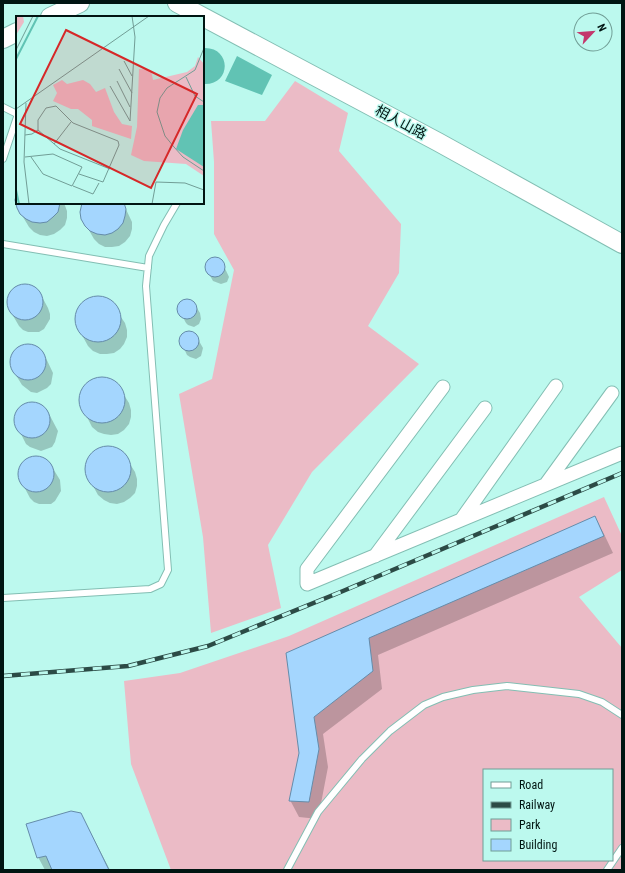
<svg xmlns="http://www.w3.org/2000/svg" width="625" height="873" font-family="'Roboto Condensed','Noto Sans SC',sans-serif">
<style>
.green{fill:#ebbbc6;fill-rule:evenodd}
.water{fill:#61c3b4}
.shadow{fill:#0003}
.building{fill:#a4d6fe;stroke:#658caa}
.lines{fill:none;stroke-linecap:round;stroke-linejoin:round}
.lane-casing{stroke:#83beb3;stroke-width:8}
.street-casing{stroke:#83beb3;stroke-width:15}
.secondary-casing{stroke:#83beb3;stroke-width:20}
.lane{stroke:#fff;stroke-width:6}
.street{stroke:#fff;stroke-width:13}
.secondary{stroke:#fff;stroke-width:18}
.rail-casing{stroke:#2c4b46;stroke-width:4.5}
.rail{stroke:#bcf9ee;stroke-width:3;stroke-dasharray:9;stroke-linecap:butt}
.labels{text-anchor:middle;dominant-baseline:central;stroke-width:3;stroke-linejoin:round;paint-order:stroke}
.street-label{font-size:14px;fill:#001512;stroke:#bcf9ee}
.inset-river{fill:none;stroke:#61c3b4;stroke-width:2}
.inset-road{fill:none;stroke:#719e96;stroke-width:1}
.view{fill:#d62828;fill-opacity:0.15;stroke:#d62828;stroke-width:2}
.inset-edge{fill:none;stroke:#001512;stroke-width:2}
</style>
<rect width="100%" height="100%" fill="#bcf9ee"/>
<path class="green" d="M295 81 348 113 339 151 401 224 399 273 368 326 419 364 312 472 268 545 281 608 211 633 203 537 179 394 212 379 234 270 214 234V162L211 121H265Z
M604 497 622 536V570L579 597 622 648V870H171L131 764 124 681 180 673 289 636ZM484 770H612V860H484Z"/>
<path class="water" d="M203 48C232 46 232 86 203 84Z
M237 56 272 75 262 95 225 81Z"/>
<path class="shadow" d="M17 197V203H64L67 211V218L65 225 60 230 54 234 47 236 40 235 34 232 29 227 17 207 16 200Z
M84 203H123L132 222V229L130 236 125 242 119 246 112 247H105L99 244 94 239 86 225Z
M213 258 221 260 229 277 227 282 221 284 213 281 208 272 206 266 208 261Z
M22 285 33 287 41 295 48 308 50 314V319L44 329 39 332H28L23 330 19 326 8 307 9 296 16 287Z
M92 298H100L107 300 112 304 125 323 127 330V337L124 344 120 349 114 353 107 354H100L93 351 88 346 77 326 76 319 77 312 80 306 86 301Z
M188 300 195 305 200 313 201 319 199 324 194 327 188 325 186 323 178 308 182 301Z
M187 332 195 334 203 348 201 356 196 359 190 357 187 355 180 340 182 335Z
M31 344 36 346 44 354 53 373 51 384 47 388 37 393 31 392 22 385 14 372 11 361 12 355 19 347Z
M104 378 111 380 117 384 129 403 131 410V417L129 424 124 430 118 434 111 435 104 434 98 432 92 427 82 407 80 400 81 393 85 386 90 382 97 379Z
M29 403 40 404 48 412 58 431 55 442 52 447 41 451 30 447 26 444 19 430 15 419 16 413 19 408 24 405Z
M103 447H110L117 449 123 453 135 472 137 479V486L135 493 130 498 124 502 117 504 110 503 104 500 98 495 87 475 86 468 87 461 91 455 96 450Z
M33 457H39L49 462 60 480 61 491 55 501 51 504H39L34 502 30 498 20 479 19 473 23 463Z
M595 517 604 534 613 553 378 655 382 689 323 734 328 767 318 819 299 817 290 800 300 753 287 654Z
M81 814 110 870H45L38 857Z"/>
<path class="building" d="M17 192V203H60L58 212 53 217 47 222 40 223 32 222 26 219 20 214 17 208 15 200Z
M82 203H124L126 209 125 216 123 223 118 229 112 233 105 235 97 234 90 231 85 226 81 219 80 212Z
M205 267a10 10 0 1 1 20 0a10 10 0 1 1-20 0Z
M7 302a18 18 0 1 1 36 0a18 18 0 1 1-36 0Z
M75 319a23 23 0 1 1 46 0a23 23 0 1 1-46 0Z
M177 309a10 10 0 1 1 20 0a10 10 0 1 1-20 0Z
M179 341a10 10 0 1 1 20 0a10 10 0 1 1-20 0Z
M10 362a18 18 0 1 1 36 0a18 18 0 1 1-36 0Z
M79 400a23 23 0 1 1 46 0a23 23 0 1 1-46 0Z
M14 420a18 18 0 1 1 36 0a18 18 0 1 1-36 0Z
M85 469a23 23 0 1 1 46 0a23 23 0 1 1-46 0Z
M18 474a18 18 0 1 1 36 0a18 18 0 1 1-36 0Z
M595 516 604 536 369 638 373 671 314 717 319 749 309 802 289 801 299 753 286 653Z
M71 811 81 813 109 870H52L46 856 37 858 26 824Z"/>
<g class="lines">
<g class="lane-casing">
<path id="lane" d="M3 107 17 114
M3 159 17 117
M3 244 148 268
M3 598 150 589 161 584 168 570 146 286 149 256 164 225 177 203
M287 870 318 812 362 759 390 731 424 705 443 697 473 690 507 686 579 694 602 702 622 715
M607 870 622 848"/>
</g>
<g class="street-casing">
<path id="street" d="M443 387 307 569V584L622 453
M546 484 612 393
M461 520 556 386
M375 556 485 408"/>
</g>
<g class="secondary-casing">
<path id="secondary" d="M177 3 438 142 622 244
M50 17 80 3
M3 39 17 32"/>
</g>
<use href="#lane" class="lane"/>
<use href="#street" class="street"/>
<use href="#secondary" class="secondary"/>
<g class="rail-casing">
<path id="rail" d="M3 676 128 666 208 646 343 591 622 473"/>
</g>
<use href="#rail" class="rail"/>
</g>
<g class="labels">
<g class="street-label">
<text transform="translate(401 122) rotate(28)">相人山路</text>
</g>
</g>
<g transform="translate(16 16)">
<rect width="188" height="188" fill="#bcf9ee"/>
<path d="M0 0H7L8 6 0 19ZM182 41 188 48V160L170 148 128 145 115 139 121 111 123 53 135 54 137 64 171 56 179 50ZM46 64 51 68 67 64 74 68 80 76 89 72 98 96 106 108 116 110 115 123 76 110V104L62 93H55L37 85 41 77 37 69Z" fill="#ebbbc6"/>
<path d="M182 89H188V151L160 133 167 114Z" fill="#61c3b4"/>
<path class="inset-river" d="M0 43 22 0M0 174 3 188"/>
<path class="inset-road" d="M188 32 179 54 151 72 144 82 141 96 149 120 158 131 167 141 188 155M0 34 17 0M108 45 116 60M103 53 116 77M170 61 179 80 188 86M101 65 114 91M94 70 114 105M10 87 8 146 13 188M0 93 133 0M114 105 119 21 116 0M22 114 44 133 94 153M9 119 16 118 22 114V104L30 92 40 90 57 107 102 125 103 129 87 166 63 158M38 128 55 106M9 141 37 138 66 151 56 170 27 158 15 141M57 170 77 178 83 167M136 188 140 166 169 167 188 174"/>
<path class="view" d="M50 14 181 78 135 172 4 108Z"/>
<rect width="188" height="188" class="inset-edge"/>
</g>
<rect width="625" height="873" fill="none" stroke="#001512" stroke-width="8"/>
<rect x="483" y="769" width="130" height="92" fill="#bcf9ee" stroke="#719e96"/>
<rect x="491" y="782" width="20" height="6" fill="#ffffff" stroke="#719e96"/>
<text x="519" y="789" font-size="12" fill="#001512">Road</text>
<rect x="491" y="802" width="20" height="6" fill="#2c4b46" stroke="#719e96"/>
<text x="519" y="809" font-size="12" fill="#001512">Railway</text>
<rect x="491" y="819" width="20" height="12" fill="#ebbbc6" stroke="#719e96"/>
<text x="519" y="829" font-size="12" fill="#001512">Park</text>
<rect x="491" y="839" width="20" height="12" fill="#a4d6fe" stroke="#719e96"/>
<text x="519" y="849" font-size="12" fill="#001512">Building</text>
<g transform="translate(593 32) rotate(64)"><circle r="19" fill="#bcf9ee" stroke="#719e96"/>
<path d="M0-3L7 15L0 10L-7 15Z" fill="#c3376c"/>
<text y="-6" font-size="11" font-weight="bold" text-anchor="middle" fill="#001512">N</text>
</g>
</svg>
